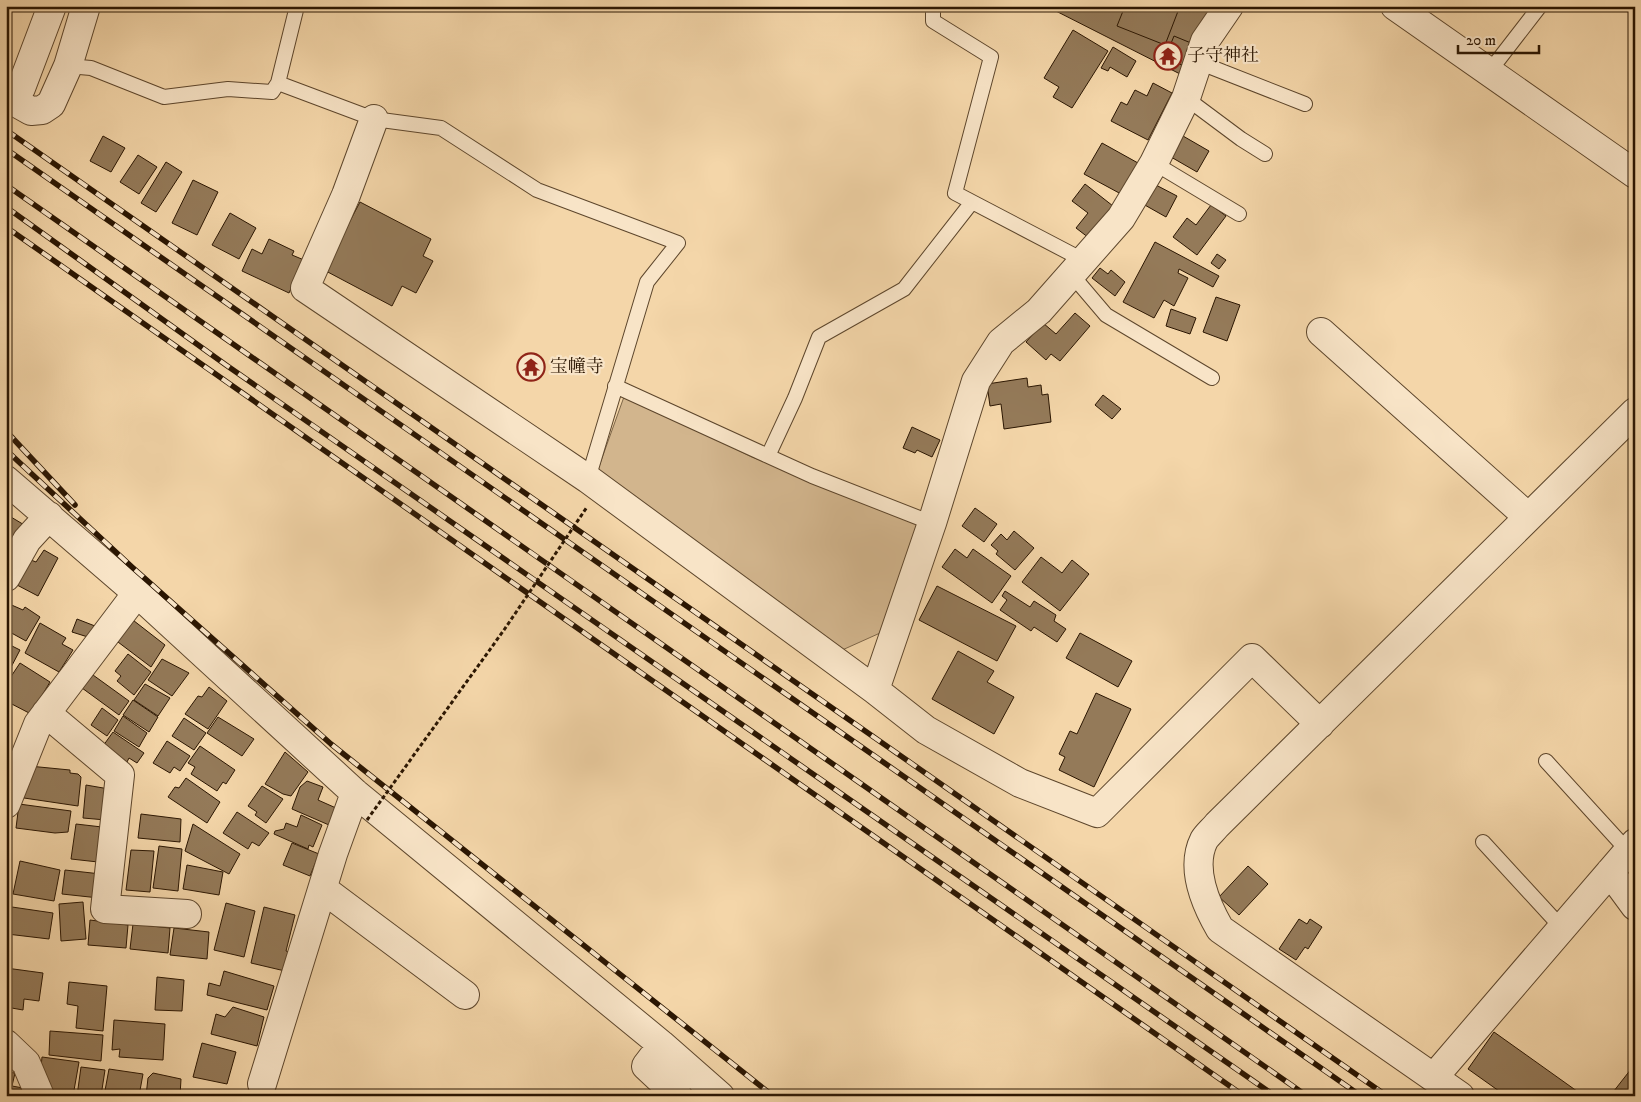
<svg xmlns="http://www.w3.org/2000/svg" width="1641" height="1102" font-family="'IM FELL DW Pica','Noto Serif JP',serif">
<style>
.green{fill:#d2b58d;stroke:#7e6648}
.building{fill:#947a59;stroke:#2b1602}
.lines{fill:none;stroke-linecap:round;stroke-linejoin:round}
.lane-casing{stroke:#5d462c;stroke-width:16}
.street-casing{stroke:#5d462c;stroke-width:30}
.lane{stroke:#f8e4c7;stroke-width:14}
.street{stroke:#f8e4c7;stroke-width:28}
.rail-casing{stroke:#2b1602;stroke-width:5.5}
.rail{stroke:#f8e4c7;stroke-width:4;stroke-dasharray:11;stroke-linecap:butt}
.path-bridge{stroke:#2b1602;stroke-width:3;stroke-dasharray:4 2.5;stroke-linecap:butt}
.labels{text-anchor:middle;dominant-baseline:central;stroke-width:4.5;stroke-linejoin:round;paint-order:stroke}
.poi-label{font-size:18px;fill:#2b1602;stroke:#f8e4c7;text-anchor:start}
</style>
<rect width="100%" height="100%" fill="#f4d6a9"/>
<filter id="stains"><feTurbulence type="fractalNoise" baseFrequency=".004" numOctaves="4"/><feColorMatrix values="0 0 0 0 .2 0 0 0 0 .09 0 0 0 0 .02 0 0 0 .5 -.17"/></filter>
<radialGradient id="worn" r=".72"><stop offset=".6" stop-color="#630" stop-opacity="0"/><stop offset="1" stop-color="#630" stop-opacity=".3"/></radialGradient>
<path class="green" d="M625 394 752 457 924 523 889 629 840 651 597 472Z"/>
<path class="building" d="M1046 6H1217L1186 77Z
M1125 6H1180L1165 45 1117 26Z
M1073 30 1108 51 1072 108 1053 97 1059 87 1044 78Z
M1174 36 1191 43 1182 65 1165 58Z
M1113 47 1136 61 1127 77 1110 67 1108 71 1101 68Z
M1153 83 1172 93 1148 140 1111 121 1121 102 1127 105 1135 90 1147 96Z
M103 136 125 148 111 172 90 161Z
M1183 136 1209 151 1197 172 1171 157Z
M1102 143 1138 163 1121 194 1084 174Z
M138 155 157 167 139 194 120 182Z
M166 162 182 172 156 212 141 203Z
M193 180 218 192 197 235 172 223Z
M1085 184 1113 206 1089 238 1076 228 1088 213 1072 201Z
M1154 184 1177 196 1166 217 1143 204Z
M360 202 431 239 423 256 433 261 416 293 402 286 392 306 324 270Z
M1211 205 1226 216 1197 255 1173 237 1187 218 1196 225Z
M230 213 256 228 239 259 212 245Z
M269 239 294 251 292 255 304 260 289 293 242 271 252 249 262 254Z
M1155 242 1219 276 1213 287 1179 269 1178 273 1188 278 1174 306 1164 300 1154 318 1123 302Z
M1217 254 1226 260 1219 269 1211 263Z
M1100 268 1108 274 1111 270 1125 282 1115 296 1092 278Z
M1216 297 1240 305 1227 341 1203 332Z
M1171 309 1196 318 1190 334 1166 326Z
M1075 313 1090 326 1060 361 1051 354 1046 360 1026 342 1043 323 1056 334Z
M1027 378 1028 387 1041 385 1042 395 1048 394 1051 422 1004 429 1001 404 990 406 987 384Z
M1103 395 1121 409 1112 419 1095 405Z
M912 427 940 440 932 457 917 450 915 453 903 448Z
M975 508 997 524 984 542 962 526Z
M6 514 26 526 6 554Z
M1014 531 1034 548 1015 570 996 554 998 551 991 545 1001 534 1007 540Z
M955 549 967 558 973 549 1011 576 992 603 942 567Z
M44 550 58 558 38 596 17 585 31 560 36 562Z
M1041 557 1062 573 1072 560 1089 574 1060 611 1022 582Z
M937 586 1016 626 997 661 919 620Z
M1005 591 1030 607 1034 601 1056 615 1054 621 1066 629 1057 642 1034 627 1031 631 1000 610 1007 600 1002 596Z
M7 603 23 610 25 607 40 617 26 641 6 630Z
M129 617 165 645 151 667 114 639Z
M77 619 95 626 91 638 72 632Z
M40 623 66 638 62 644 73 650 59 672 25 653Z
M1080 633 1132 661 1118 687 1066 658Z
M6 643 20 650 7 675H6Z
M958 651 994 671 987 682 1014 697 994 734 932 699Z
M128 654 151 672 134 695 117 681 121 676 115 671Z
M162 659 189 673 172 696 148 680Z
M20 663 50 682 31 714 6 701V684Z
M93 675 129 701 119 715 82 688Z
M145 684 170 698 158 716 134 700Z
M209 687 227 701 208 729 185 714 198 696 202 697Z
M1096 693 1131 709 1094 787 1059 770 1065 757 1059 754 1070 731 1077 734Z
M133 700 158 717 149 732 123 715Z
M102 708 118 720 107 736 91 725Z
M123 716 147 733 139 747 114 731Z
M218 717 254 739 242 756 207 733Z
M184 718 206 733 194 750 172 736Z
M113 732 144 753 137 763 129 758 127 762 103 746Z
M167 741 190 756 180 771 174 767 170 773 153 763Z
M200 746 235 770 226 784 223 782 217 791 191 774 195 767 188 763Z
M285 752 308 772 291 796 283 794 265 784Z
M29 766 70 770V773L78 774 81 777 78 806 24 798Z
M186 778 220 802 207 823 168 797 175 787 179 788Z
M307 781 323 787 318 800 336 808 329 825 292 809 300 787Z
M86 785 109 789 106 820 83 818Z
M262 786 283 799 266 823 255 815 257 812 248 806Z
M19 804 71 811 68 832 55 833 16 828Z
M237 812 269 833 259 846 252 842 248 849 223 833Z
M141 814 181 819 180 842 138 838Z
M301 815 322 825 313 847 309 845 308 849 274 834 275 831 284 829 286 823 297 827Z
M76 824 102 827 98 862 71 859Z
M193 824 240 854 229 874 185 851Z
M292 843 319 854 310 876 283 865Z
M159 846 182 849 178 891 153 888Z
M131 850 154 851 150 892 126 890Z
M20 861 60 870 54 901 13 894Z
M187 865 223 872 219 895 183 889Z
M1248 866 1268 884 1239 915 1219 897Z
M65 870 101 874 99 898 62 894Z
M83 902 86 939 61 941 59 904Z
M226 903 255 911 244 957 214 950Z
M12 907 53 913 49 939 7 934Z
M264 907 295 915 286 951 289 952 285 971 251 963Z
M1299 919 1307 924 1310 919 1322 927 1308 949 1305 947 1296 960 1279 949Z
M90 920 128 925 126 948 88 945Z
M133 924 170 928 168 953 130 949Z
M174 928 209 932 207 959 170 955Z
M6 968 43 973 39 1001 24 999 23 1010 6 1007Z
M224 971 274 986 267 1010 207 995 209 983 220 986Z
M157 977 184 980 182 1011 155 1010Z
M69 982 107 986 103 1031 76 1028 78 1006 67 1004Z
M233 1007 264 1017 257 1046 211 1034 216 1014 225 1017Z
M114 1020 165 1024 163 1060 119 1057 120 1049 112 1050Z
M50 1031 103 1035 101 1061 49 1055Z
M1494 1032 1581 1094 1579 1096H1506L1468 1069Z
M202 1043 236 1052 227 1084 193 1077Z
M42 1057 79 1062 73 1096H52L41 1067Z
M1635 1064V1096H1610Z
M81 1067 105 1070 101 1096H77Z
M109 1069 143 1074 139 1096H104Z
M6 1072 15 1073 12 1086 23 1088V1094L25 1096H6Z
M153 1073 181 1079 180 1096H146L148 1078Z"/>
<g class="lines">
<g class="lane-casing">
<path id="lane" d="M933 6V21L991 57 955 193 1085 261
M1198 62 1305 104
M68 66 91 68 164 97 228 89 272 92 278 83 374 119 441 128 537 190 678 243 647 282 588 479
M1489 72 1540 6
M278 83 297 6
M1186 98 1241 139 1265 154
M1154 163 1239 214
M1072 275 1106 315 1212 378
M615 386 768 456
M932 523 812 476 768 456 795 398 819 337 904 289 972 202
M1546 761 1628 851
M1483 842 1562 928"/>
</g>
<g class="street-casing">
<path id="street" d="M1395 6 1635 174
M6 97 31 111 42 110 51 104 68 66 86 6
M8 98 18 94 21 88 52 6
M374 119 346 195 305 288 588 479 875 690 926 730 1020 783 1097 813 1252 658 1320 724
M1321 332 1527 516
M6 480 137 593 355 793 662 1045 720 1096
M6 577 27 540 49 516
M875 690 932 523 976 381 1001 342 1039 311 1121 218 1154 163 1186 98 1205 41 1229 6
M46 713 120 775 105 909 187 914
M6 804 38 724 137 593
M1610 872 1635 906
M323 889 465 995
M6 1044 26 1063 40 1096
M662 1045 646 1066 678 1096
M1434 1077 1635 843
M262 1084 333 854 355 793
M1460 1096 1220 929C1206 905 1190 868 1204 840 1207 835 1213 830 1217 825L1635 412"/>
</g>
<use href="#lane" class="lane"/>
<use href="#street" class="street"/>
<g class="rail-casing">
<path id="rail" d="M6 130 1387 1096
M6 149 1361 1096
M6 185 1307 1096
M6 207 226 365 1275 1096
M6 227 1244 1096
M6 431 75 505
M6 450 132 567 331 744 773 1096"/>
</g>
<use href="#rail" class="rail"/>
<path class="path-bridge" d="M367 820 504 630 587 507"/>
</g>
<defs>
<g id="temple-ring" transform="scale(1.4375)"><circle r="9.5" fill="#f8e4c7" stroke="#8f2418" stroke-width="1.5"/><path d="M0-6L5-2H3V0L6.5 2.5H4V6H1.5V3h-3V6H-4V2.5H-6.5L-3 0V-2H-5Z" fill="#8f2418"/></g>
</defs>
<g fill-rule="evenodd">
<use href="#temple-ring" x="1168" y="56"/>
<use href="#temple-ring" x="531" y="367"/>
</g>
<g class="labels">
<g class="poi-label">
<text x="1187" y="56">子守神社</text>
<text x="550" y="367">宝幢寺</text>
</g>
</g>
<rect width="1641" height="1102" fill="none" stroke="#f4d6a9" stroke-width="25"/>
<rect x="8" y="8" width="1626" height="1087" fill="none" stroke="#2b1602" stroke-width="2.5"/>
<rect x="12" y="12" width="1616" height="1077" fill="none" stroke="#2b1602"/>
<path d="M1458 45v8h81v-8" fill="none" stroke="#2b1602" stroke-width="2.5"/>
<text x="1466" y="45" font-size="15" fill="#2b1602" stroke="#f8e4c7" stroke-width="4" paint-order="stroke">20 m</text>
<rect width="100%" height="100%" filter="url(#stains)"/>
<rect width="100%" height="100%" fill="url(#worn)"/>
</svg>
